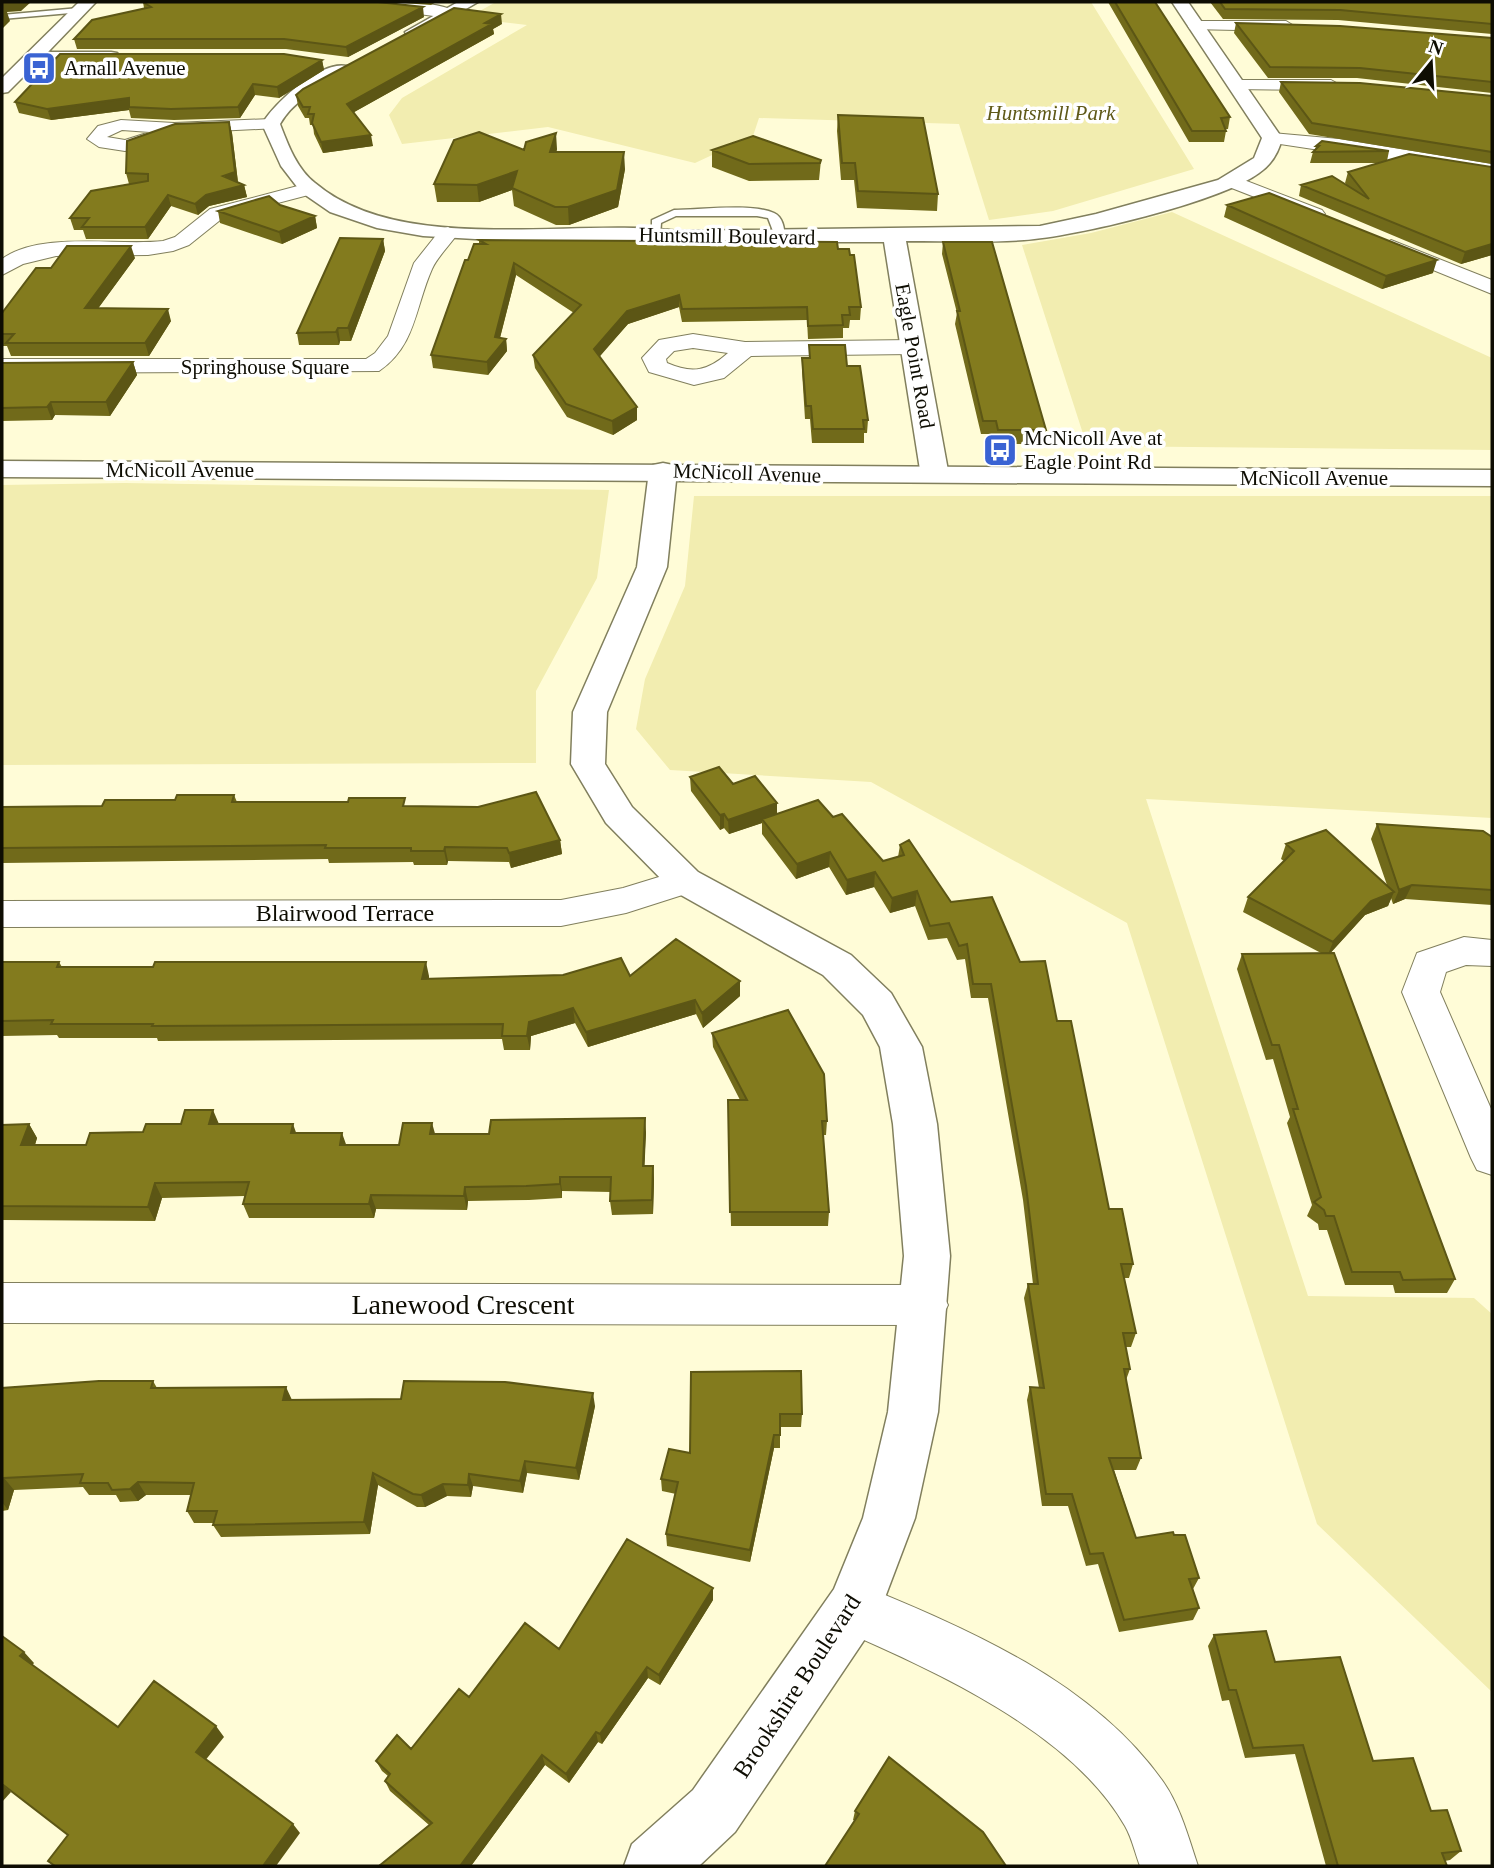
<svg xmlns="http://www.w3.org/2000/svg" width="1494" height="1868" font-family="Georgia,serif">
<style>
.green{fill:#f2edb0}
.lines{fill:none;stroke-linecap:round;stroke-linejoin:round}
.service-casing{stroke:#817f5d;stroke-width:3}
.minor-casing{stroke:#817f5d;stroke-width:2}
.tertiary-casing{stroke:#817f5d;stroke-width:3}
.secondary-casing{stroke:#817f5d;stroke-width:3}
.service{fill:#fff;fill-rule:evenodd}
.minor{fill:#fff;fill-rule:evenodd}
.tertiary{fill:#fff;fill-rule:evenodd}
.secondary{fill:#fff;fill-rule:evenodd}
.wall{fill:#716a1a}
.shaded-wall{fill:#5c5615}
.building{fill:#837b1e;stroke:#5c5615;stroke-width:2}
.labels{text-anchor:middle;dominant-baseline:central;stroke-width:7;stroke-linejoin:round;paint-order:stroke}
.far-poi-label{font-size:21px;fill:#0e0d03;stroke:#fff;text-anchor:start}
.far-park-label{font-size:21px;font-style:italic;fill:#5f5918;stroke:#fff}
.far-street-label{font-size:21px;fill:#0e0d03;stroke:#fff}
.street-label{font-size:24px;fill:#0e0d03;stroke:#fff}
.near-street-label{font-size:28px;fill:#0e0d03;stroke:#fff}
</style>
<rect width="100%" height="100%" fill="#fffcd7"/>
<path class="green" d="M496 2H1091L1194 169 1053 211 989 220 959 124 759 118 753 136 695 163 548 127 402 144 389 115 402 98 527 25 467 18Z
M1172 212 1492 358V450L1087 446 1022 245 1091 233Z
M124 483 609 490 597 578 536 691V763L2 765V485Z
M694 496H1492V818L1146 799 1308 1296 1474 1298 1492 1314V1692L1317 1524 1127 923 871 782 670 770 636 729 645 679 685 586Z"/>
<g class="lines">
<g class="service-casing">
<path id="service" d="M79 8 82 12 2 19V15Z
M674 210C699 210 752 203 774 213 783 217 784 228 785 237L776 239 768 218 757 216H676L661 223 660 236H652V220Z"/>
</g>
<g class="minor-casing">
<path id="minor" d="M366 2C386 2 443 0 457 13L449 18 373 8 368 6Z
M1196 21H1286L1294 26 1286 31 1190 29 1188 26Z
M1238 80H1331L1340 85 1331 90 1232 89 1229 85Z
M271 119 280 124 277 128 176 133 152 144 125 151 99 147 87 139 98 126 121 120 174 123ZM122 130 150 132 125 140 107 137Z
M1272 133 1339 139 1492 164V176L1266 142 1263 138 1266 134Z
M1231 175 1322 210 1325 214 1322 218H1308L1224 185 1221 181 1224 177Z
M309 183 316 185 319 189 316 193 224 217 189 245 173 251 148 255 56 256 23 264 2 275V259C41 231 116 246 163 241L175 237 210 209Z
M448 227 458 233C450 245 438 256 432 269 415 307 416 346 379 371L2 373V359H366L375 353 388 336 414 263 441 229Z
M1391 240 1492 280V294L1384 250 1381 246Z
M693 334 745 342 913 340 921 342 925 347 921 352 913 354 751 356 724 378 694 385 649 372 642 358 659 340ZM693 348 728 353C708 371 692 374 667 363L666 359 674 351Z
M685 869 698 872 703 881 698 890 626 913 561 926 2 927V901L561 900 623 888Z
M1464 937 1492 940V966L1466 965 1446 972 1440 992 1492 1111V1175L1477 1170 1471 1158 1402 992 1417 953Z
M2 1283 925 1285 941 1291 948 1305 941 1319 925 1325 2 1323Z
M854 1582C965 1628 1092 1680 1164 1783 1180 1806 1189 1839 1198 1866H1140C1135 1853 1132 1838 1125 1826 1070 1730 932 1670 835 1627L828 1608 835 1589Z"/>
</g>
<g class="tertiary-casing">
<path id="tertiary" d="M79 2H96L48 52H111L117 53 120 57 117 61 38 62 8 92 2 93V78Z
M458 2H478L419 36H407L405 32Z
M1172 2H1188L1282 138C1279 152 1271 165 1259 173 1220 202 1074 237 1024 240 984 243 945 241 906 241L949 476 945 482H925L921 476 884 242H525L423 236 377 228 330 212 301 192 281 166 262 124C274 103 321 60 347 66L350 70 347 74C322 87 295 98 280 124 288 145 297 169 315 183 402 257 573 217 679 231L1040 226 1096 214 1218 180 1254 158 1262 138Z
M663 463 673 465 677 471 667 567 607 712 605 764 632 807 698 872 851 955 891 993 922 1047 937 1124 950 1256 938 1412 915 1518 881 1608 873 1627 735 1832 699 1866H624L632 1844 693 1790 834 1589 863 1518 888 1412 904 1256 893 1124 880 1047 863 1015 823 975 672 890 606 823 571 764 573 712 637 567 649 471 653 465Z"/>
</g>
<g class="secondary-casing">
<path id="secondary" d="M2 461 1492 470V486L2 477Z"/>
</g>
<use href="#service" class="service"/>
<use href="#minor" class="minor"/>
<use href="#tertiary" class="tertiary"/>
<use href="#secondary" class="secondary"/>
</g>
<path class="wall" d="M143 2 424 17 348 57 286 49H77L74 39 144 8Z
M387 2H436L431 5Z
M1108 2H1155L1230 117 1228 129H1225L1226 131 1224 142H1189Z
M1210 2H1492V34L1338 20 1223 19Z
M1236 23 1492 38V93L1357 78H1268L1234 33Z
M502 24 493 29 494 34 354 112 373 146 323 153 314 134 313 125H310L309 118H305L298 106 296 95Z
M322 60 324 70 279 98 255 95 240 118 174 120 131 118 129 110 51 120 19 113 15 102Z
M1281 82 1492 96V164L1309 134 1279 92Z
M838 115 938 194 937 211 857 208 854 180H841L837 131Z
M229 122 232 133 238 182 244 185 247 197 209 206 198 215 171 206 148 239H86L83 230H74L70 218 129 184 126 173Z
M1316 146 1389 151 1387 161 1492 255 1461 264 1299 196 1301 185H1347L1345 183 1348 172 1379 163H1310L1313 152 1315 150Z
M557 149 556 152 625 169 618 207 569 225H556L514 206 512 190 479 202H437L434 184 524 150Z
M712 150 821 160 819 180 749 181 712 167Z
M1227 205 1433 273 1382 289 1224 217Z
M218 211 315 216 317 228 282 244 220 223Z
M383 239 385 251 351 341H340L339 345H299L297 333Z
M479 240 838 249 861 307 860 320H850L849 328H843V338L808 339 807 320 682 322 679 307 628 324 599 356 637 407V420L613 435 567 417 535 368 533 355 574 313 516 275 500 338 506 339 507 351 488 375 433 368 431 355 479 244Z
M943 242 1046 430 1044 444H996L994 434H981L955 324 957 313 942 254Z
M135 258 98 308 171 321 149 356H11L7 346H2V313L51 268Z
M809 345 847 366 868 420 867 433H864V443H812L810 419H805L802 371V358H809Z
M133 362 137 375 110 416 55 415 52 420 2 421V363Z
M690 777 733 784 777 803V814L833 817 883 861 898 857 900 845 951 902 1020 962 1057 1021 1109 1209 1133 1264 1129 1278H1124L1136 1333 1131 1347H1125L1130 1369 1126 1380 1141 1458 1136 1470H1114L1136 1538 1199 1578 1193 1589 1199 1608 1193 1620 1119 1632 1098 1564 1086 1566 1068 1506H1042L1027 1400 1030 1387 1039 1388 1024 1298 1028 1284H1033L1023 1200 988 998H971L965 959 957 960 947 938 928 940 915 906 890 913 874 887 846 895 829 867 796 879 762 834V823L729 834 724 828 720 830 691 791Z
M234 795 237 802 407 806 560 840 562 854 511 868 509 862 448 861 447 865H414L413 862 329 863 328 859 2 863V807L102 806Z
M1377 824 1492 837V905L1405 899 1393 904 1391 898 1388 906 1365 915 1330 953 1455 1279 1447 1293H1395L1393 1285H1345L1327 1230H1319L1318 1224 1307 1216 1312 1205 1287 1123 1290 1117 1273 1059 1266 1060 1237 969 1242 954 1321 953 1243 912 1248 897 1284 861 1281 859 1286 844 1387 885 1371 839Z
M2 962H59L62 967 429 976V979L630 976 740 996 703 1028 696 1014 588 1047 575 1023 531 1036 530 1050H504L502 1039 158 1041 157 1038H59L57 1035 2 1036Z
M712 1033 827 1121 826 1135H823L829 1212 828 1226H731L728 1100H740L713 1047Z
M29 1124 37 1138 35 1145H86L143 1132 219 1124 296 1133 346 1145H399L435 1134 646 1132 644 1166H653L654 1180 653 1214 612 1215 610 1201 611 1192 562 1191V1198L529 1200 468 1201 467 1210 376 1209 374 1218H249L243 1204 245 1196 162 1198 155 1221 2 1220V1125Z
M691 1372 802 1414 801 1427H780V1448H774L750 1562 667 1546 666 1534 676 1494 662 1491 661 1479 690 1453Z
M153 1381 157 1388 292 1400 595 1406 579 1480 527 1473 523 1493 473 1486 471 1497 447 1496 425 1507H417L378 1485 370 1534 221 1537 213 1525 214 1523H194L187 1511 191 1495H146L138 1501 120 1502 116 1495H89L83 1487 14 1490 8 1510 2 1511V1388Z
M713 1600 660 1685 648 1678 602 1744 598 1742 569 1783 545 1765 471 1866H379L429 1825 390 1791 385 1781 388 1776 382 1771 376 1761 411 1749 469 1697 559 1649Z
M1214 1635 1275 1662 1373 1761 1431 1811 1461 1851 1450 1860 1445 1861 1447 1866H1326L1295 1754 1245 1758 1229 1700 1222 1701 1208 1646Z
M855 1811 1006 1866 855 1821 853 1820Z"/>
<path class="shaded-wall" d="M2 2H31L21 11 7 12 10 21 2 29Z
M423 7 424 17 348 57 346 47Z
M501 14 502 24 493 29 494 34 349 115 347 104Z
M322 60 324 70 279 98 277 87Z
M253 84 255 95 240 118 238 107Z
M129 98V110L51 120 47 109Z
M229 122 232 133 238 183 223 176Z
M556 133 557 149 552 169 550 152Z
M371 135 373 146 323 153 321 142Z
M624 152 625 169 618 207 569 225 568 207Z
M517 171 512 190 479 202 477 185Z
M244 185 247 197 209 206 198 215 195 204 206 195Z
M168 195 171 206 148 239 145 227Z
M315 216 317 228 282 244 279 232Z
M383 239 385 251 351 341 348 328Z
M1492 244V255L1461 264 1465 252Z
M131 246 135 258 89 321 85 308Z
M1437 260 1433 273 1382 289 1386 276Z
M514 263 516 275 497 349 506 339 507 351 488 375 487 362 495 337Z
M679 295V307L628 324 595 362 594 349 627 311Z
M168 309 171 321 149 356 145 343Z
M338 328 340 341 339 345 336 332Z
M133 362 137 375 110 416 106 402Z
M51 402 55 415 52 420 47 407Z
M637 407V420L613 435 612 421Z
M777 803V818L762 819V823L729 834 728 820Z
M724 814V828L720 830V815Z
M560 840 562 854 511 868 509 853Z
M445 847 448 861 447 865 444 851Z
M830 852 829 867 796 879 797 864Z
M875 872 874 887 846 895 847 880Z
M1412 885 1405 899 1393 904 1399 890Z
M917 891 915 906 890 913 892 898Z
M1394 892 1388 906 1365 915 1327 957 1333 942 1371 901Z
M426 962 429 976 426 994 422 979Z
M740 981V996L703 1028 702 1013Z
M695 1000 696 1014 588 1047 586 1032Z
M573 1008 575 1023 531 1036 530 1050 527 1036 529 1022Z
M213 1110 219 1124H209Z
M645 1118 646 1132 644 1180 643 1166Z
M432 1123 436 1137 430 1134Z
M29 1124 37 1138 30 1160 21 1145Z
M293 1124 298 1138 291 1133Z
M342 1133 347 1147 340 1145Z
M653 1166 654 1180 653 1214 652 1200Z
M560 1177 562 1191V1198L560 1184Z
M155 1183 162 1198 155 1221 148 1207Z
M465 1187 468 1201 467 1210 464 1196Z
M371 1195 376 1209 374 1218 369 1204Z
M286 1387 292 1400H283Z
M593 1393 595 1406 579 1480 576 1468Z
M774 1435V1448L750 1562V1550Z
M525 1461 527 1473 523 1493 520 1481Z
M373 1473 378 1485 370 1534 364 1522Z
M469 1474 473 1486 471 1497 468 1485Z
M4 1478 14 1490 8 1510 2 1502V1487Z
M138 1482 146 1495 138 1501 130 1489Z
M443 1484 447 1496 425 1507 421 1495Z
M713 1588V1600L660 1685 659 1675Z
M24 1652 34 1663 31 1667 20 1656Z
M647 1667 648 1678 602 1744 600 1734Z
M216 1726 224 1737 204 1762 196 1752Z
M596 1732 598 1742 569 1783 566 1774Z
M542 1755 545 1765 471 1866H460Z
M2 1784 11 1792 2 1802Z
M293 1824 300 1833 276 1866H263Z"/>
<path class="building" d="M143 2H378L423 7 346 47 284 39H74L92 20 151 7Z
M1115 2H1155L1230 117 1221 118 1226 131H1192Z
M1220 2H1492V24L1340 10 1225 9Z
M454 8 501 14 485 23 492 24 347 104 371 135 321 142 312 123 314 114H308L310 107H303L296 95 303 89Z
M1236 23 1340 26 1492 38V82L1360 68 1270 67Z
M60 54H284L322 60 277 87 253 84 238 107 171 109 129 107V98L47 109 15 102Z
M1281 82 1360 83 1492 96V152L1312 123Z
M838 115 923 118 938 194 858 191 855 163H842Z
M229 122 235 172 223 176 244 185 206 195 195 204 168 195 145 227H82L89 218H70L91 191 148 181V174L126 173 127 141 175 124Z
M479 132 524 150 526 142 556 133 550 152H624L617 190 568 207H555L512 188 517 171 477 185 434 184 454 140Z
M753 136 821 160 820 163 749 164 712 150Z
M1322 141 1389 151 1313 152 1319 146H1316Z
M1409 154 1492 167V244L1465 252 1301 185 1332 176 1369 199 1348 172Z
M1269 193 1437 260 1386 276 1227 205Z
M269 196 280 205 315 216 279 232 218 211Z
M340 238 383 239 348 328H338L336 332 297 333Z
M479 240 837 242 838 249H849L850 255H854L861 307H849L850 315H842L843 325 808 326 807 307 682 309 679 295 627 311 594 349 637 407 612 421 566 404 533 355 581 305 514 263 495 337 506 339 487 362 431 355 465 260H468L474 244H486Z
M943 242H992L1046 430H998L996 421H983L957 311H960Z
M67 246H131L85 308 168 309 145 343H6L14 334H2V313L36 268H51Z
M809 345H845L847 366H860L868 420H863L864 429H813L811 406H806L802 358H810Z
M133 362 106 402H51L47 407 2 408V363Z
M719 767 733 784 755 776 777 803 728 820 724 814 720 815 690 777Z
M536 792 560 840 509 853 507 848 445 847 444 851H411V848H325L326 845 2 848V807L102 806 105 800H175L177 795H234L232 802H348L349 798H405L403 806 478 807Z
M818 800 833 817 842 814 883 861 904 855 900 845 909 840 951 902 992 897 1020 962 1045 961 1057 1021H1071L1109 1209H1122L1133 1264H1121L1136 1333H1123L1130 1369H1124L1141 1458H1109L1136 1538 1173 1532 1174 1535H1185L1199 1578 1189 1579 1199 1608 1124 1620 1103 1553 1090 1554 1072 1494H1046L1030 1387 1044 1388 1028 1284H1038L1026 1186 991 984H973L967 944 959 946 949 923 930 926 917 891 892 898 875 872 847 880 830 852 797 864 762 819Z
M1377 824 1483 831 1492 837V890L1412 885 1399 890Z
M1326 830 1394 892 1371 901 1333 942 1248 897 1294 851 1286 844Z
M676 939 740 981 702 1013 695 1000 586 1032 573 1008 529 1022 527 1036H502L503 1024 152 1026 153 1024H51L53 1020 2 1021V962H59L57 967H153L155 962H426L422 979 563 975 621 958 630 976Z
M1334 953 1455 1279 1403 1280 1400 1272H1352L1334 1216H1326L1324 1210 1314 1202 1321 1197 1293 1109H1298L1279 1045H1272L1242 954Z
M788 1010 824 1074 827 1121H822L829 1212H730L728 1100H747L712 1033Z
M185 1110H213L209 1124H293L291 1133H342L340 1145H399L403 1123H432L430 1134H489L491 1120 645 1118 643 1166H653L652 1200 610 1201 611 1177H560V1184L526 1186 465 1187 464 1196 371 1195 369 1204H243L249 1182 155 1183 148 1207 2 1206V1125L29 1124 21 1145H86L90 1133 143 1132 146 1124H181Z
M801 1371 802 1414H780V1435H774L750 1550 666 1534 678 1482 661 1479 669 1449 690 1453 691 1372Z
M99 1381H153L151 1388 286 1387 283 1400 401 1399 404 1381 505 1382 593 1393 576 1468 525 1461 520 1481 469 1474 468 1485 443 1484 421 1495 413 1494 373 1473 364 1522 213 1525 217 1511H187L194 1483 138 1482 130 1489 112 1490 108 1483H80L83 1474 4 1478 2 1487V1388Z
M627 1539 713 1588 659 1675 647 1667 600 1734 596 1732 566 1774 542 1755 460 1866H379L432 1823 385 1781 390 1774 376 1761 397 1735 411 1749 459 1689 469 1697 525 1623 559 1649Z
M1266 1631 1275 1662 1340 1657 1373 1761 1413 1758 1431 1811 1447 1810 1461 1851 1442 1853 1447 1866H1338L1303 1745 1253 1748 1236 1690H1229L1214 1635Z
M2 1636 24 1652 20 1656 118 1727 154 1681 216 1726 196 1752 293 1824 263 1866H55L48 1861 68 1835 2 1784Z
M889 1757 983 1832 1006 1866H825L859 1814 855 1811Z"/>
<defs>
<g id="bus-square" transform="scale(1.75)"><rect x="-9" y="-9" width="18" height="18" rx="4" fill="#3a63d3" stroke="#fff"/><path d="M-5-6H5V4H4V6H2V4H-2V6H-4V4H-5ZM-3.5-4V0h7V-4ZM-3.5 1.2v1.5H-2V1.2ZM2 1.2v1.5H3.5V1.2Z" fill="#fff"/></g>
</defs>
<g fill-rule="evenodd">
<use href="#bus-square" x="39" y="68"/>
<use href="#bus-square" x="1000" y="450"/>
</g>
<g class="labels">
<g class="far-poi-label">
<text x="64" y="68">Arnall Avenue</text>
<text x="1024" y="438">McNicoll Ave at<tspan x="1024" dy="24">Eagle Point Rd</tspan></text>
</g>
<g class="far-park-label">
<text x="1051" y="113">Huntsmill Park</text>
</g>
<g class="far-street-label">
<text transform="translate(727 236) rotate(1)">Huntsmill Boulevard</text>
<text transform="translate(915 356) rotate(80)">Eagle Point Road</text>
<text x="265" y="367">Springhouse Square</text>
<text x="180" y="470">McNicoll Avenue</text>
<text transform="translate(747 473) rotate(2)">McNicoll Avenue</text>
<text x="1314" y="478">McNicoll Avenue</text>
</g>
<g class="street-label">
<text x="345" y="913">Blairwood Terrace</text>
<text transform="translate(797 1686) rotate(-57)">Brookshire Boulevard</text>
</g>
<g class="near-street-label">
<text x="463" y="1304">Lanewood Crescent</text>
</g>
</g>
<rect width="1494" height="1868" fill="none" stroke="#0e0d03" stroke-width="7"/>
<g transform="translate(1431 63) rotate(18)" stroke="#ffffff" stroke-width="5" paint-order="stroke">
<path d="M0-5L12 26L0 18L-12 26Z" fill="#0e0d03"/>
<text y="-10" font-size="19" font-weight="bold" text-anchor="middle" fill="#0e0d03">N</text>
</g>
</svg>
